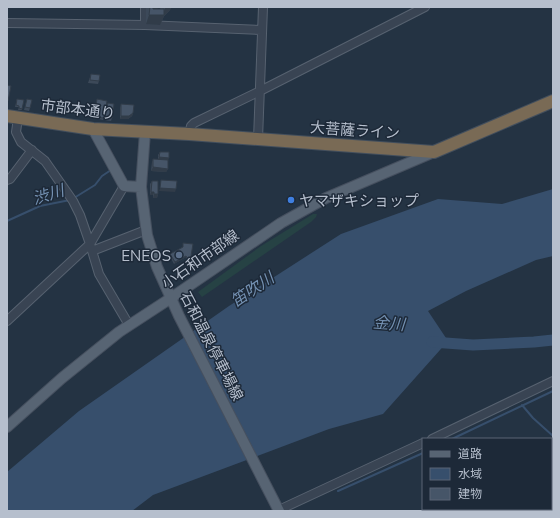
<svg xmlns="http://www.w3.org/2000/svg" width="560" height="518" font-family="Mulish,'Noto Sans JP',sans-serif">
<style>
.green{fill:#264244}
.water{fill:#374f6c}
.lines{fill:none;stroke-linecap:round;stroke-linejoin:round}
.stream{stroke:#374f6c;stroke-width:2}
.river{stroke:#374f6c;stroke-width:11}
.minor-casing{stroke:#576270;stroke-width:10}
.major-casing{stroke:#46505f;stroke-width:12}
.highway-casing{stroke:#434f5d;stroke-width:14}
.minor{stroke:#394453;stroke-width:8}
.major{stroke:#576473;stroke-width:10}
.highway{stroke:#796a55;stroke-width:12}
.wall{fill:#3c4959}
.shaded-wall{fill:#313c49}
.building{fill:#465568;stroke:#313c49}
.shop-dot{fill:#3f7fe0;stroke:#1d2938;stroke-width:1.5}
.service-dot{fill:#5c6f8a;stroke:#1d2938;stroke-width:1.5}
.labels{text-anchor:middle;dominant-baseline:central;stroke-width:3;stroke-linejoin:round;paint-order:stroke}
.street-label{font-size:15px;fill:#b6bfcd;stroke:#1d2938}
.poi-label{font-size:15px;fill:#b6bfcd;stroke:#1d2938;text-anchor:start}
.water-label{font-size:16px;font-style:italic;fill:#7491b2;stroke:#1d2938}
</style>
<rect width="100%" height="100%" fill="#243343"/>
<path class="green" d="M313 214H317L316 217 311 222 202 297 198 292 261 246Z"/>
<path class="water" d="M553 189V256L536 260 466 291 428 311 448 341 383 414 329 429 153 495 132 511H7V472L79 411 229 306 341 234 438 199 502 204Z"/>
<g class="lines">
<path class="stream" d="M74 198 95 185 102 176 111 170
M7 221 40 206 70 200
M522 405 533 418 553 436
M452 439 553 391
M338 491 423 453"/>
<path class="river" d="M432 342 473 345 534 342 553 340"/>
<g class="minor-casing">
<path id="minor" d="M7 23 145 25 262 30
M145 25V7
M18 118 16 132 21 142 45 161 73 201 80 215 90 244 99 274 129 325
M189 134 191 126 194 123 260 91 425 7
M258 139 263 7
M7 180 10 179 32 150
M92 251 146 230
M7 321 90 244 124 186
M432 439 553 381
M279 510 423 443
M547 511 548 509"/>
</g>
<g class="major-casing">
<path id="major" d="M93 129 124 186 141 187
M145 132 141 187 147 235 157 267 179 316 279 511
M7 427 62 378 119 332 171 298 281 223 326 198 434 152"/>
</g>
<g class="highway-casing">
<path id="highway" d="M7 116 93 129 189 134 434 152 553 101"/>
</g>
<use href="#minor" class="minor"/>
<use href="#major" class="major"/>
<use href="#highway" class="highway"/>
</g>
<path class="wall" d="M146 7H158L157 9H160L161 7H171L170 10 164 16 160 25 146 24Z
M91 74 99 81 98 84 88 83Z
M17 99 22 109V110H18L19 107H15Z
M27 99 30 108 29 111 24 110Z
M97 99 104 118 103 120 94 118Z
M108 103 112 118 111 121 104 120 106 107Z
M121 104 133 113 132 116 128 119H120V108Z
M160 152 168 160V169L166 172 151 171 152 162 153 159H158V155Z
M152 181 158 194 157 198H153V195H150V184Z
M183 243 191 256V257L188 261 186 257 174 264 169 255 170 254 183 247Z"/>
<path class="shaded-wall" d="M151 7H158L156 11Z
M167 7H171L170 10 164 16 160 25 146 24 149 15H163L165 8Z
M133 113 132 116 128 119H120L121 116Z
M159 157 169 158 168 161 158 160Z
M153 167 168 169 166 172 151 171Z
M160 188 176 189 175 192 159 191Z
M151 192H154L153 195H150Z
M154 194H158L157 198H153Z
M186 256V257L174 264 175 262Z"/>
<path class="building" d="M150 7H153V9H164V15H149Z
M91 74 100 75 99 81 90 80Z
M7 85 11 86 8 101H7Z
M17 99 24 100 22 109 19 108V106L16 105Z
M27 99 32 100 30 108 25 107Z
M97 99 107 101 104 118 94 117Z
M108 103 114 104 112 118 105 117Z
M121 104 134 105 133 113 129 116H121Z
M160 152H169V158L159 157Z
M153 159 168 160V169L153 167Z
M161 180 177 181 176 189 160 188Z
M152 181H158V194H154V192H151Z
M183 243 193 244 191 256 189 260 186 256 175 262 170 254 183 247Z"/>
<circle class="shop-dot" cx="291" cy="200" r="4"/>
<circle class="service-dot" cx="179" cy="255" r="4"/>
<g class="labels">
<g class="street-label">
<text transform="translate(78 109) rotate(7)">市部本通り</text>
<text transform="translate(355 130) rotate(4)">大菩薩ライン</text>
<text transform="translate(200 259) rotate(-35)">小石和市部線</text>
<text transform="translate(212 346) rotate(63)">石和温泉停車場線</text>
</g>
<g class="poi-label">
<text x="299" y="200">ヤマザキショップ</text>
<text x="171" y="255" text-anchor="end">ENEOS</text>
</g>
<g class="water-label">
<text transform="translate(48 194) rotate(-17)">渋川</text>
<text transform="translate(252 289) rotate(-34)">笛吹川</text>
<text transform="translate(389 323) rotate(4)">金川</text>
</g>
</g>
<rect width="560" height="518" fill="none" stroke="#b6bfcd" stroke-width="16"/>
<rect x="422" y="438" width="130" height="72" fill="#1d2938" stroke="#5a6574"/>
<rect x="430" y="451" width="20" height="6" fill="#576473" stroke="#5a6574"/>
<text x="458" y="458" font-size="12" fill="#b6bfcd">道路</text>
<rect x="430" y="468" width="20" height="12" fill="#374f6c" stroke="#5a6574"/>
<text x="458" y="478" font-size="12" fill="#b6bfcd">水域</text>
<rect x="430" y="488" width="20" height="12" fill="#465568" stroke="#5a6574"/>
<text x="458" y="498" font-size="12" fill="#b6bfcd">建物</text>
</svg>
